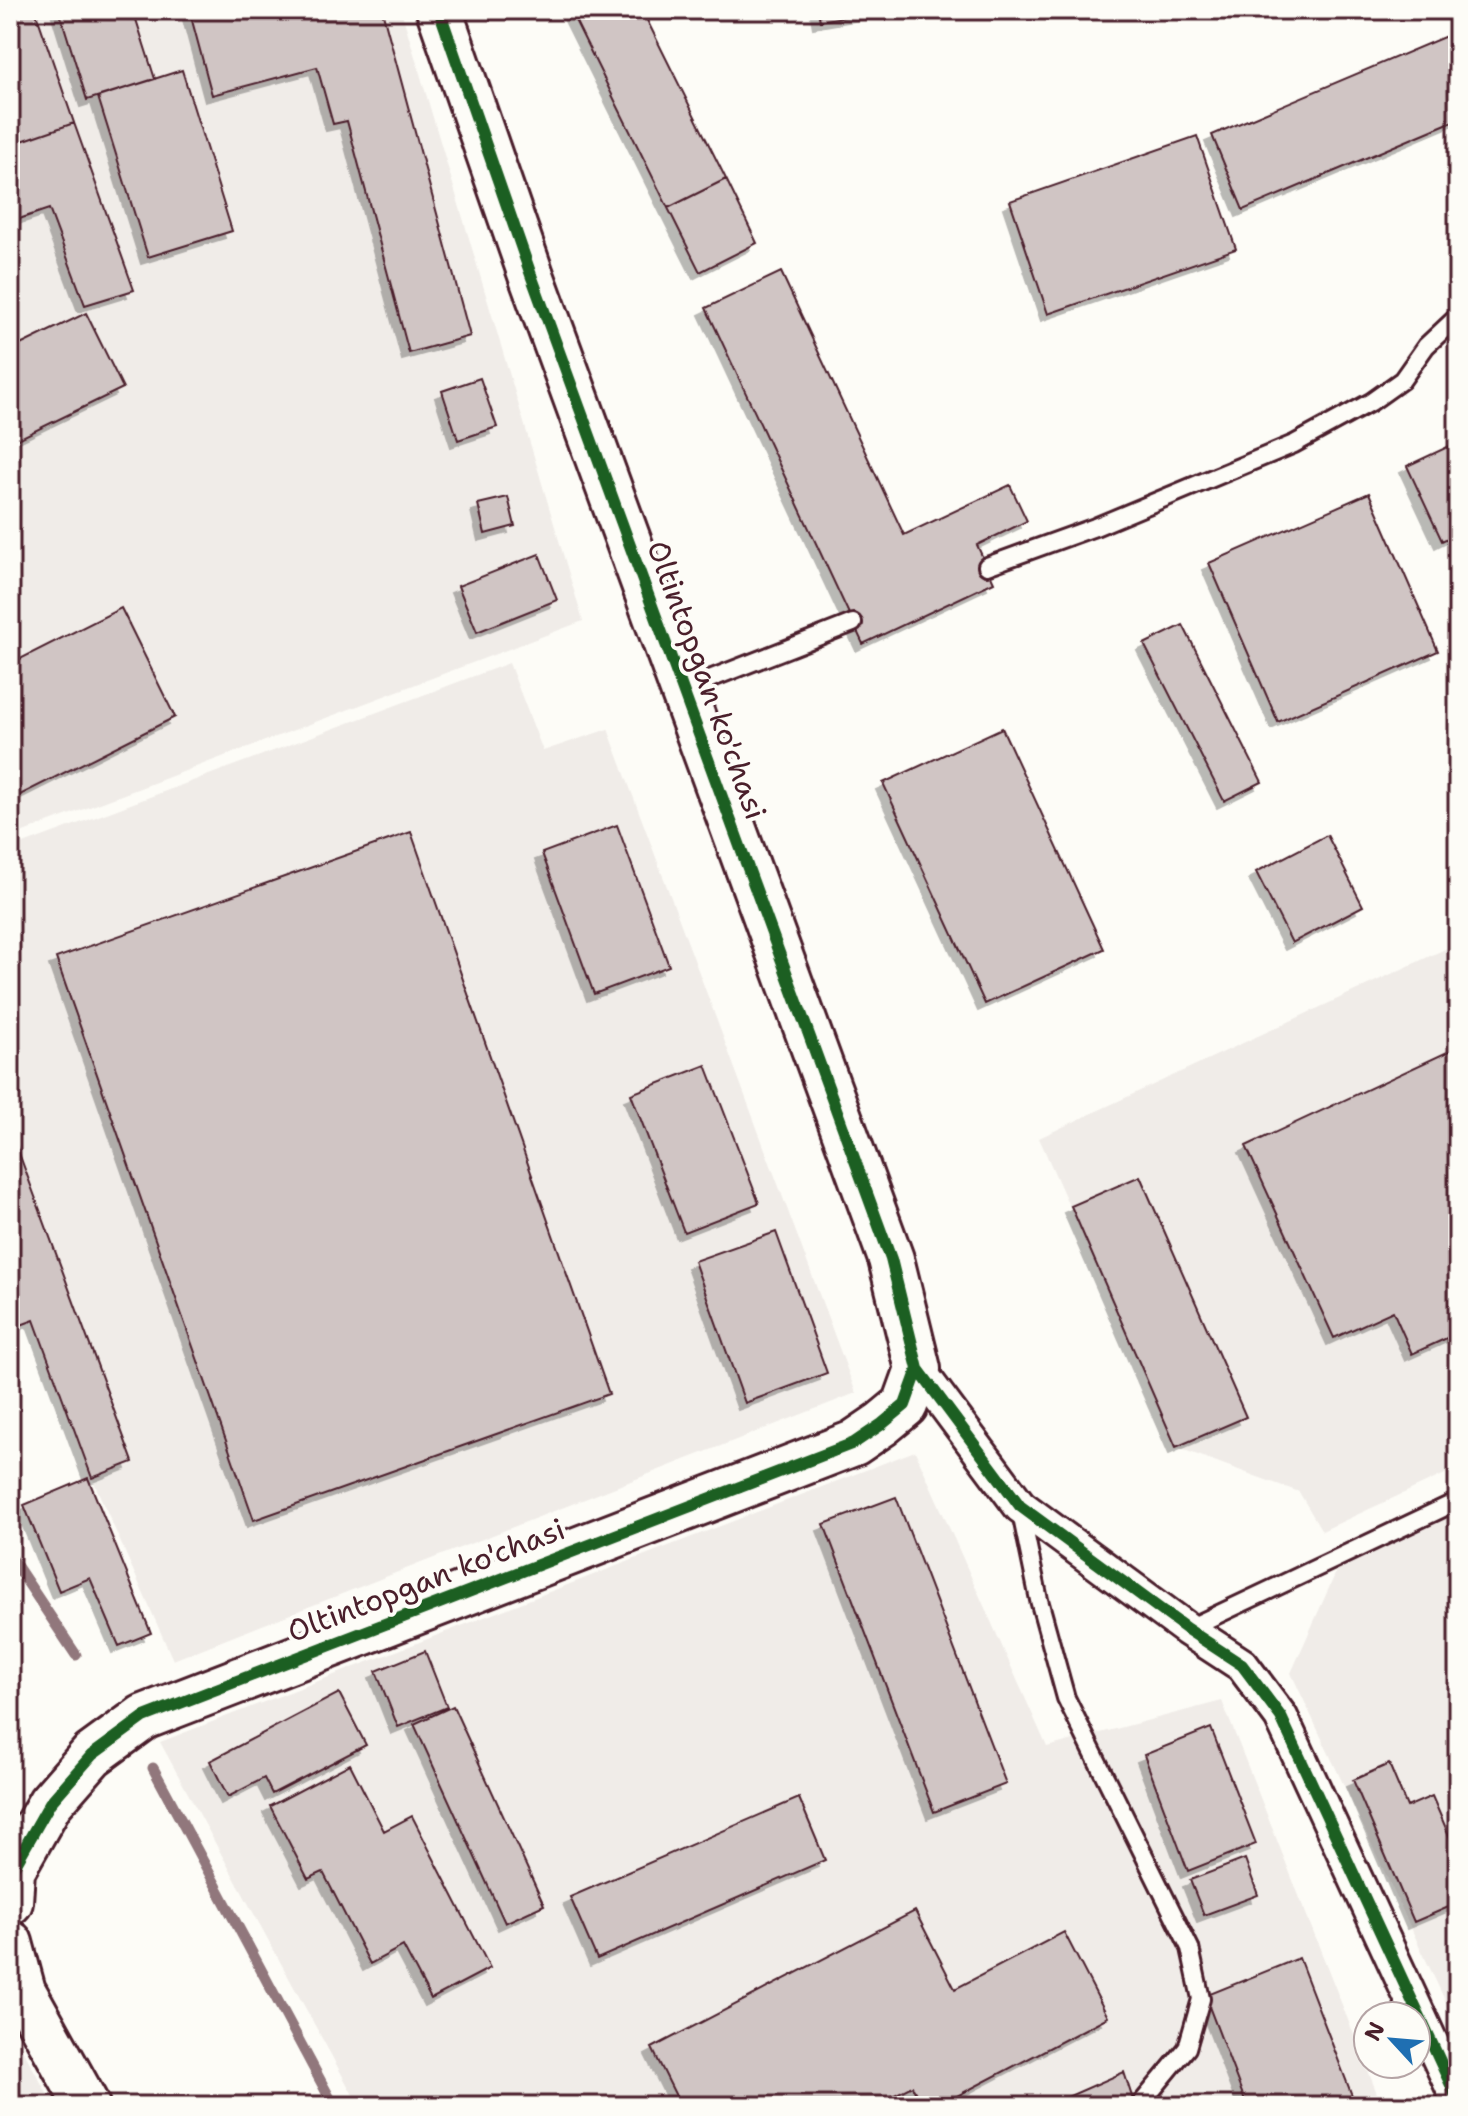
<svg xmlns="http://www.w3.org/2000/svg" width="1468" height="2116" font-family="'Shantell Sans',sans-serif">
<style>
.built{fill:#f0ece8}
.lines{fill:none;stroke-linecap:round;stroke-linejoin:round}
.stream{stroke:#91777b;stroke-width:11}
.building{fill:#d0c5c4;stroke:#4a1f2b;stroke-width:2;filter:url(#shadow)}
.lane-casing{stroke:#4a1f2b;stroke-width:22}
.street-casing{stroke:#4a1f2b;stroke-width:38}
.secondary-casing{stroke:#4a1f2b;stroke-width:50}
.lane{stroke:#fdfcf7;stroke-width:16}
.street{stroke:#fdfcf7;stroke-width:32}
.secondary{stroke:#fdfcf7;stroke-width:44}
.cycleway-casing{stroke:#fdfcf7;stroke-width:17}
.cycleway{stroke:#1b5e20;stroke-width:12}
.labels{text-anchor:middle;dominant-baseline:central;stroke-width:8;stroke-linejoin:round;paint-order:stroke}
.street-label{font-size:30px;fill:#4a1f2b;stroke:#fdfcf7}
</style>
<defs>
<filter id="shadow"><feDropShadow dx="-7" dy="7" stdDeviation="0" flood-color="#0004"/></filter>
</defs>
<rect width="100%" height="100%" fill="#fdfcf7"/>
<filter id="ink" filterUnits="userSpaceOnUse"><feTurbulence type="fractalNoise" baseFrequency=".0125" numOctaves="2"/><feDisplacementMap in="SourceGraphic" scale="16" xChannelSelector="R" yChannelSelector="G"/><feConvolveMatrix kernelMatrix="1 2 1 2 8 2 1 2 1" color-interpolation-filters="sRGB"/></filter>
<g filter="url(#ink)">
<path class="built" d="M10 10H401L583 621 10 837Z
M509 663 543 751 608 729 856 1393 173 1660 92 1478 34 1321 10 1329V849Z
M1458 943V1468L1322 1531 1299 1492 1176 1447 1039 1138Z
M915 1451 1047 1747 1222 1701 1382 2106H359L160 1742Z
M1458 1509V2028L1291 1673 1341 1561Z
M10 2027 54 2106H10Z"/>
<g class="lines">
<path class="stream" d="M10 1556 76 1655
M153 1768 334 2106"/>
</g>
<path class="building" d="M29 10H35L74 123 10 145V17Z
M59 10H133L155 79 87 100Z
M200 10H382L470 336 409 353 347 121 333 124 317 67 212 95 190 13Z
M576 10H642L726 179 668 208 571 12Z
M818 10H884L820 21Z
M1458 31V119L1243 210 1212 135Z
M182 70 232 231 148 257 98 97Z
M74 123 134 290 85 305 49 209 10 222V145Z
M1197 136 1236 249 1048 314 1010 201Z
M726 179 757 243 700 272 668 208Z
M781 272 904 535 1010 485 1027 521 977 545 994 582 863 644 706 308Z
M86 313 123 388 10 443V350Z
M480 378 497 427 458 440 442 391Z
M1458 442V533L1442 541 1407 466Z
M1369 493 1438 651 1278 722 1209 563Z
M508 497 515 526 485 534 478 504Z
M539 554 557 600 477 632 458 586Z
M121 608 175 717 10 800V664Z
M1183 625 1262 782 1224 801 1144 644Z
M1002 728 1104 949 985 1004 883 783Z
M617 825 669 966 594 994 542 853Z
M411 832 609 1394 254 1520 56 958Z
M1327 835 1363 906 1292 943 1256 872Z
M1458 1047V1333L1412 1354 1393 1311 1334 1338 1246 1146Z
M706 1065 759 1203 684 1232 631 1094Z
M10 1129 133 1462 92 1478 34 1320 10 1329Z
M1140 1176 1246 1417 1176 1447 1071 1206Z
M776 1232 827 1373 745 1403 694 1261Z
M88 1478 151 1633 119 1646 90 1578 59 1591 24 1505Z
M896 1497 1006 1784 934 1812 824 1524Z
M425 1651 447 1707 398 1727 376 1671Z
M339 1693 366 1745 272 1794 264 1778 228 1797 210 1761Z
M453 1706 544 1905 505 1923 414 1724Z
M1211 1728 1256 1844 1188 1871 1144 1755Z
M350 1764 384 1831 412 1816 490 1968 431 1999 403 1946 370 1964 323 1872 308 1879 270 1806Z
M1389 1764 1407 1807 1432 1796 1458 1856V1903L1414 1922 1353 1780Z
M799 1798 825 1860 597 1959 570 1897Z
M1245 1859 1258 1895 1204 1915 1190 1880Z
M915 1911 955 1989 1064 1932 1108 2017 938 2106H922L912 2086 873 2106H667L678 2100 652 2048Z
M1299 1958 1356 2106H1247L1205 1996Z
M1124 2072 1135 2106H1047Z"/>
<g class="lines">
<g class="lane-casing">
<path id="lane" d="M987 566 1095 527 1294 444 1371 402 1402 380 1426 346 1458 316
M684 689 853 623
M1020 1508 1039 1600 1066 1698 1190 1948 1201 1999 1187 2048 1139 2106
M1187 1629 1458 1501"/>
</g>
<g class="street-casing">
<path id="street" d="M918 1369 1020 1506 1187 1629 1242 1665 1281 1717 1458 2100"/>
</g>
<g class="secondary-casing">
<path id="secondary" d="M10 1902 12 1870 50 1803 92 1755 144 1717 854 1443 882 1424 905 1405 918 1369 891 1259 531 275 439 10
M10 1943 23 1991 87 2106"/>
</g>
<use href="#lane" class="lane"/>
<use href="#street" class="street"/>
<use href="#secondary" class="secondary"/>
<g class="cycleway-casing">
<path id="cycleway" d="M918 1369 1020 1506 1187 1629 1242 1665 1281 1717 1458 2100
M10 1902 12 1870 50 1803 92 1755 144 1717 854 1443 882 1424 905 1405 918 1369 891 1259 531 275 439 10"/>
</g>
<use href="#cycleway" class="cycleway"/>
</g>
</g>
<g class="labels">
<g class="street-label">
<text transform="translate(707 680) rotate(70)">Oltintopgan ko'chasi</text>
<text transform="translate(426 1580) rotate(-21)">Oltintopgan ko'chasi</text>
</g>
</g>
<rect width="1468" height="2116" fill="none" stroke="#fdfcf7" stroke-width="40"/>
<rect x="20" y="20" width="1428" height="2076" fill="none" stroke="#4a1f2b" stroke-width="3" filter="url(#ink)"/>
<g transform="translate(1392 2040) rotate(296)"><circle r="38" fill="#fdfcf7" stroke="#b5a4a5" stroke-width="2"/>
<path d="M0-6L14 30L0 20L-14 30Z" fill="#1f6fb2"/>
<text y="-12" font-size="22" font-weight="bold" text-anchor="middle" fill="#4a1f2b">N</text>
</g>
</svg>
